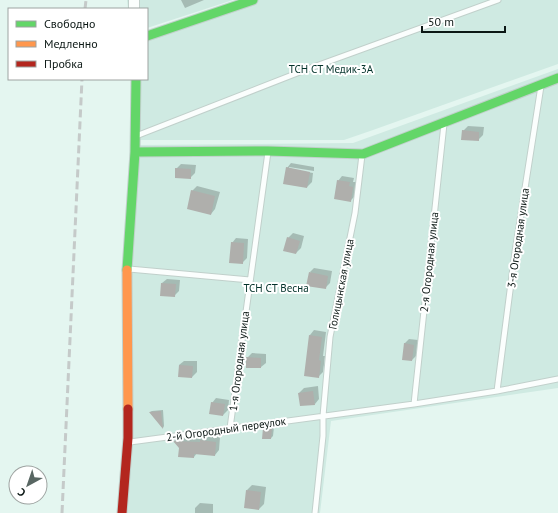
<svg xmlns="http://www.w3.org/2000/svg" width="558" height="513" font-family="'PT Sans',sans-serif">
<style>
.green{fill:#cfeae2}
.shadow{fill:#0003}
.building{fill:#afafac}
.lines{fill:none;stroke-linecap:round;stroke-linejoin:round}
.lane-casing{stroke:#c1d0cb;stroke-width:7}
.street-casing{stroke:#c1d0cb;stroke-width:12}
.fast-casing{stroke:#c1d0cb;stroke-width:11}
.slow-casing{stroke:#c1d0cb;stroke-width:11}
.jam-casing{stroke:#c1d0cb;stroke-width:11}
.lane{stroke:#fbfefd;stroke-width:5}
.street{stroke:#fbfefd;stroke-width:10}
.fast{stroke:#63d668;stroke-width:9}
.slow{stroke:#ff974d;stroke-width:9}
.jam{stroke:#b3261e;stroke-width:9}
.rail{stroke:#c5cac9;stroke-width:3;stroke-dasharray:8 4;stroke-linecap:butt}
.labels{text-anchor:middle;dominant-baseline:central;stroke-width:4;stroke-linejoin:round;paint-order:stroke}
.park-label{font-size:11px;fill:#03322a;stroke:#fff}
.street-label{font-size:11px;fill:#0c1815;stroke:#fff}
</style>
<rect width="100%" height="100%" fill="#e4f6f0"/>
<path class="green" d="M127 0H233L147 28V9H128Z
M251 0H558V64L373 130 344 140H131V79H147V36Z
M558 69V388L331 421 320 513H127L131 261 139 145 353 143Z"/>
<path class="shadow" d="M181 0H204L185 8Z
M468 126 484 127 483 135 478 140 463 131Z
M291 163 314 167V171L289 167V169L313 173 312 182 307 187 287 168Z
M181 164 196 165 195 173 190 178 176 169Z
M342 176 354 178 353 182H357L355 196 350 201 338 181Z
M197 186 220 192 215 209 211 214 192 191Z
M293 233 304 236 301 248 296 253 288 238Z
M236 238 248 239 247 258 242 263 232 243Z
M314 268 332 271 330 283 325 288 310 272Z
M167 279 180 280 179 291 174 296 162 283Z
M314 330 326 332 323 356H325L323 372 318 377 310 335Z
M409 339 418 340 416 356 412 360 404 344Z
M252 353 266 354V363L261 367 247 358Z
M184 361H197V372L192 377 179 365Z
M318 386 319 399 315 404 299 393 304 388Z
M216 398 229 400 228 410 223 415 212 403Z
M163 410 164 426 163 428 150 412 152 411Z
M266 427H274L273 436 271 438 264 429Z
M206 436 220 437 219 450 215 455 197 453 194 457 180 448 174 441 179 437H204Z
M252 485 266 487 264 504 259 509 247 490Z
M200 503 213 504V513H195V508Z"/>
<path class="building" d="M462 130 479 132V141L461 140Z
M286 167 310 172 307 188 283 184Z
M175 168 191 169V179L175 178Z
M337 180 350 182 349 186 353 187 351 202 334 199Z
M191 190 215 196 211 215 187 209Z
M287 237 300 241 296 254 283 251Z
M231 242 244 243 243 264 229 263Z
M309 272 328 276 326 289 306 286Z
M161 283 176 284 175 297 160 296Z
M309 335 322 337 319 360 321 361 319 378 304 376Z
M404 343 414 345 412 361 402 360Z
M246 357 261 358V368H246Z
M179 365 193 366 192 378 178 377Z
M313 391 315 405 300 406 298 393Z
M211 402 225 404 223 416 209 414Z
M161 411 163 429 149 412Z
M263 428 272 429 271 439H262Z
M200 440 216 442 215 456 194 454V458L178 457 179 448 173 441 200 442Z
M246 490 261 492 259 510 244 508Z"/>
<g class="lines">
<g class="lane-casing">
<path id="lane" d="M136 136 305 70 498 0
M129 269 250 280
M497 391 515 252 541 86
M414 404 444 124
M230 428 268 152
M130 442 414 404 497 391 558 379
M315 513 323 436V416L330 337 355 213 362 155"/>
</g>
<g class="street-casing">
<path id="street" d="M134 0V9"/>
</g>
<g class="fast-casing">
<path id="fast" d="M147 36 253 0
M135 152 268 151 363 154 558 78
M127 270 135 152 136 79"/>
</g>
<g class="slow-casing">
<path id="slow" d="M127 270 128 409"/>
</g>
<g class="jam-casing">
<path id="jam" d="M122 513 128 438V409"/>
</g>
<use href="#lane" class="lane"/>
<use href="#street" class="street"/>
<use href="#fast" class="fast"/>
<use href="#slow" class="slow"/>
<use href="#jam" class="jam"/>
<path class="rail" d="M85 9 86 0
M62 513 82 79"/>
</g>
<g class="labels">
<g class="park-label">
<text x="331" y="69">ТСН СТ Медик-3А</text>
<text x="276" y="288">ТСН СТ Весна</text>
</g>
<g class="street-label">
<text transform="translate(518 238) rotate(-82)">3-я Огородная улица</text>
<text transform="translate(429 262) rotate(-84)">2-я Огородная улица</text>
<text transform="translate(341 284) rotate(-79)">Голицынская улица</text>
<text transform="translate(239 361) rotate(-83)">1-я Огородная улица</text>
<text transform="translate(226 429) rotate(-8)">2-й Огородный переулок</text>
</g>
</g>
<rect x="8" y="8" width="140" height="72" fill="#ffffff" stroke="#9ea3a1"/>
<rect x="16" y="21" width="20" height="6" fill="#63d668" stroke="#9ea3a1"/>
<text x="44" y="28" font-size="12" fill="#0c1815">Свободно</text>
<rect x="16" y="41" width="20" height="6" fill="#ff974d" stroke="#9ea3a1"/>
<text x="44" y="48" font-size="12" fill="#0c1815">Медленно</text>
<rect x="16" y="61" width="20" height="6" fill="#b3261e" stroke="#9ea3a1"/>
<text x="44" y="68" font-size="12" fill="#0c1815">Пробка</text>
<g transform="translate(28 485) rotate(220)"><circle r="19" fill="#ffffff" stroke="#9ea3a1"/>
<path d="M0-3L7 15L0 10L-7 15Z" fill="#586662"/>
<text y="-6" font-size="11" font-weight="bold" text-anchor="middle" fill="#0c1815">С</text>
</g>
<path d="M422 26v6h83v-6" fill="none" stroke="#0c1815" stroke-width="2"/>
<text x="428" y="26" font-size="12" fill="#0c1815" stroke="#ffffff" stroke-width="3" paint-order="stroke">50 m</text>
</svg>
